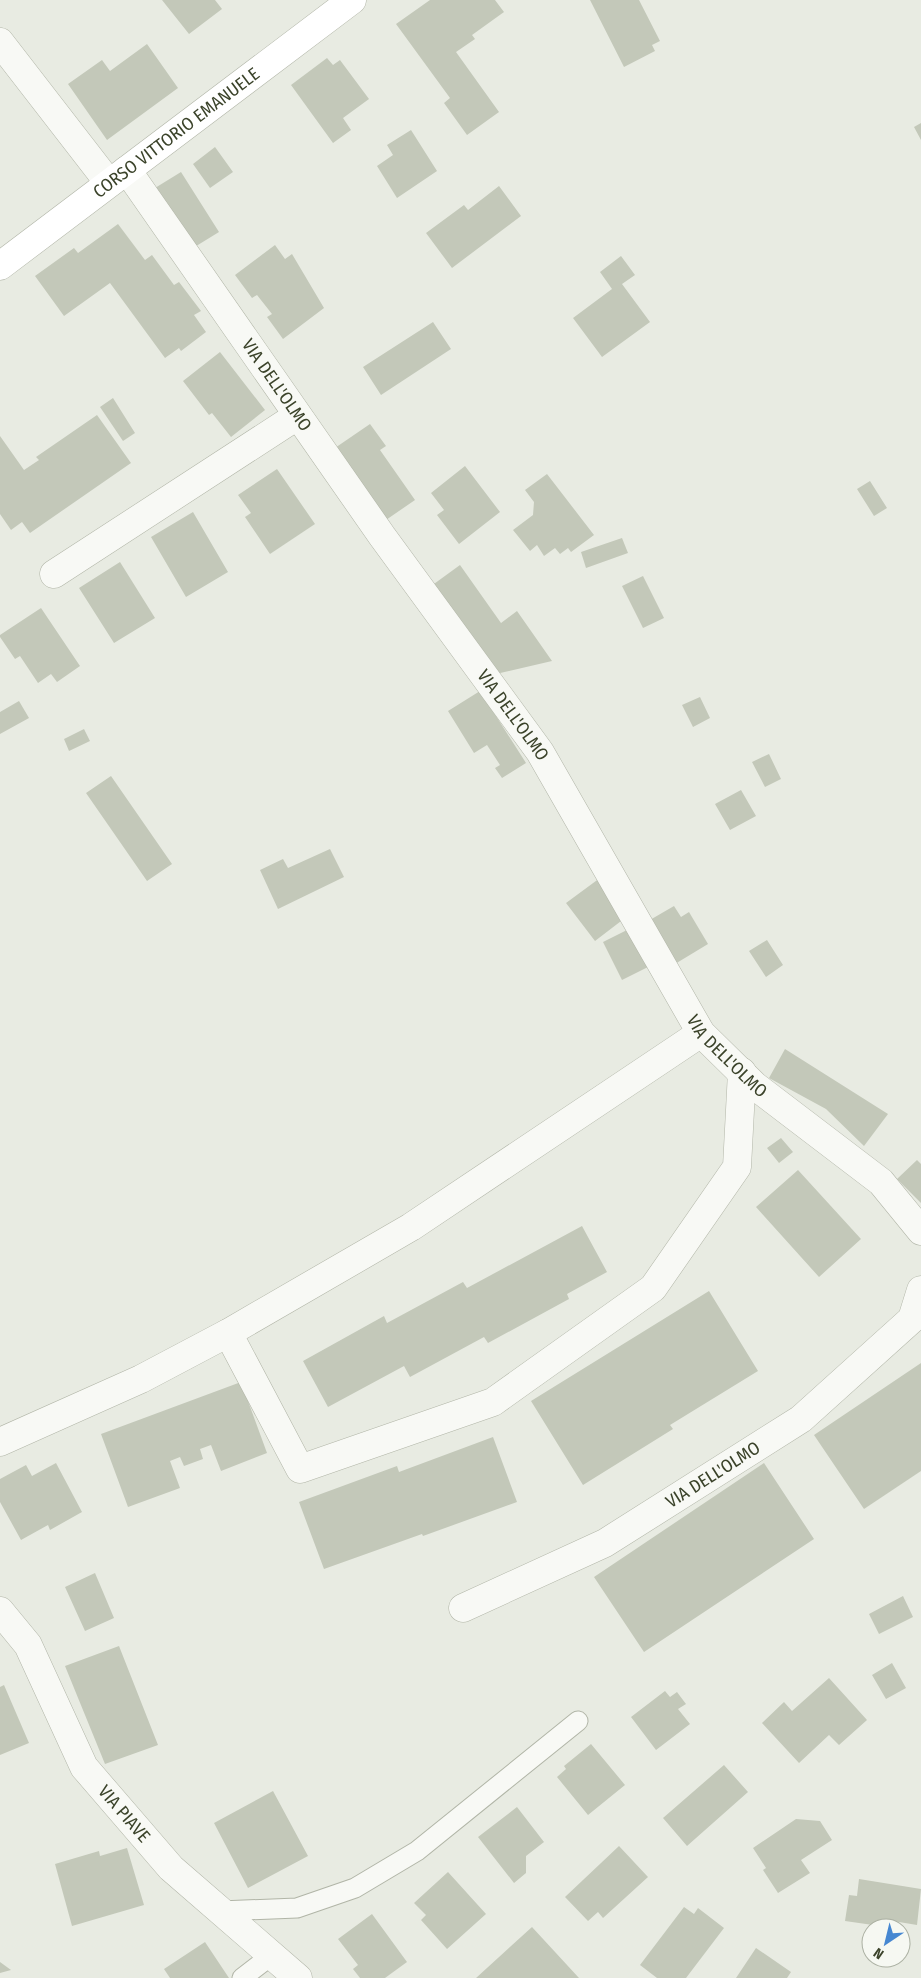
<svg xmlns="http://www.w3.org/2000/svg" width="921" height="1978" font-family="'Fira Sans Condensed',sans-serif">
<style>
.building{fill:#c3c8b9}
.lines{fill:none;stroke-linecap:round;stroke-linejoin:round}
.service-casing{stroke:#b1b5a7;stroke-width:21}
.minor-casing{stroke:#b1b5a7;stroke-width:29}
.secondary-casing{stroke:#b1b5a7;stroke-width:29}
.service{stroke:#f8f9f5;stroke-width:19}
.minor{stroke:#f8f9f5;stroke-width:28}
.secondary{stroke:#fff;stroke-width:28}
.labels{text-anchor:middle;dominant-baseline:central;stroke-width:5;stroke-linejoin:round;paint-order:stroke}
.street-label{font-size:18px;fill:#3b432a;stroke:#f6f8f2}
</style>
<rect width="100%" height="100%" fill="#e8ebe2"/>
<path class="building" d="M162 0H215L222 9 189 34Z
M430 0H495L504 12 472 35 475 39 456 52 499 112 467 135 444 103 450 98 396 24Z
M590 0H639L660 41 652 45 655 51 624 67Z
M147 44 178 88 107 140 68 84 102 60 110 71Z
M327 58 333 65 340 60 369 99 343 118 351 130 333 143 291 85Z
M921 123V140L914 127Z
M411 130 437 171 397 198 377 166 393 155 387 145Z
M215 147 233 172 210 188 193 164Z
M181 172 219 232 193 248 155 188Z
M499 186 521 216 452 268 426 233 464 205 468 210Z
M118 224 145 260 152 255 174 285 179 282 201 311 194 315 206 332 181 351 179 348 165 358 110 283 64 316 35 276 74 248 78 253Z
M275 245 285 259 292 254 324 308 283 339 267 317 272 314 257 295 252 298 235 275Z
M621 256 635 275 622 284 650 322 602 357 573 318 612 289 600 272Z
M433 322 451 349 381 395 363 367Z
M220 352 265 410 231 437 212 413 209 415 183 381Z
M113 398 135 433 123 441 100 407Z
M97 415 131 463 30 533 22 522 11 530 0 514V436L24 470 39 460 36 457Z
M370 424 386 446 380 450 415 500 383 522 332 450Z
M465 466 500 512 459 544 437 515 444 510 431 493Z
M277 469 315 524 270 554 245 517 251 513 238 495Z
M547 474 594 535 571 552 568 548 560 554 555 548 544 556 537 545 530 551 513 530 533 515 534 502 525 490Z
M870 481 887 508 874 516 857 489Z
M193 512 228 572 186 597 151 537Z
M622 538 628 553 586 568 581 552Z
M120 562 155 618 114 643 79 588Z
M460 565 501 623 517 611 552 661 487 676 427 589Z
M643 576 664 618 643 628 622 586Z
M41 608 80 666 57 682 51 674 38 683 20 656 15 659 0 637V635Z
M480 691 526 763 502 778 495 768 500 765 487 745 474 753 448 711Z
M700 697 710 718 693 727 682 705Z
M19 701 29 718 0 734V712Z
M84 729 90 741 69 751 64 739Z
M769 754 781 779 765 787 752 762Z
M111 776 172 864 147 881 86 793Z
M741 790 756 816 730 830 715 804Z
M330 849 344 877 278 909 260 870 283 859 288 868Z
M604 875 625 918 595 941 566 903Z
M674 906 681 917 689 912 708 944 670 967 643 924Z
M631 928 650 966 622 980 603 942Z
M767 940 783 965 766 977 749 951Z
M785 1049 888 1114 864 1146 826 1109 769 1078Z
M781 1138 793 1152 779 1163 767 1148Z
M917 1160 921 1164V1203L897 1179Z
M798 1170 861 1239 819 1277 756 1207Z
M582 1226 607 1272 567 1294 569 1299 488 1343 484 1337 410 1377 404 1366 328 1407 303 1361 384 1316 387 1323 463 1282 467 1288Z
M709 1291 758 1371 670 1425 673 1429 583 1485 531 1401Z
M921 1363V1471L864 1509 814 1435Z
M241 1382 267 1453 221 1471 211 1445 200 1449 203 1459 184 1466 180 1457 170 1461 180 1488 128 1507 101 1434Z
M493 1437 517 1502 423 1536 422 1534 324 1569 299 1502 397 1466 399 1472Z
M56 1463 82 1512 50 1530 48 1525 21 1540 0 1502V1479L26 1465 32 1476Z
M764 1463 814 1539 644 1652 594 1577Z
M95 1573 114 1618 85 1631 65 1587Z
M903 1596 913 1617 879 1634 869 1614Z
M119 1646 158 1745 105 1764 65 1666Z
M892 1663 906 1688 886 1699 872 1675Z
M829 1678 867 1720 839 1745 829 1735 799 1763 762 1723 784 1702 792 1711Z
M4 1685 29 1743 0 1755V1687Z
M665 1691 670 1697 677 1692 686 1704 678 1709 690 1724 656 1750 631 1717Z
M591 1744 625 1785 588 1815 557 1777 566 1769 564 1766Z
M724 1765 748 1792 687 1846 663 1818Z
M273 1791 308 1856 248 1888 214 1823Z
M517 1807 544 1842 526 1856V1873L514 1883 478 1837Z
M796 1819 820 1821 832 1840 801 1860 810 1873 778 1893 763 1870 766 1868 753 1848Z
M619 1846 648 1877 603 1918 598 1912 588 1921 565 1897Z
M127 1848 144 1905 72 1926 55 1864 99 1851 100 1856Z
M448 1872 486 1914 447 1949 421 1920 426 1915 414 1903Z
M859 1879 921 1889 917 1925 881 1919 880 1926 845 1921 849 1895 857 1896Z
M684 1907 694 1914 698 1908 724 1928 686 1978H657L640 1965Z
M372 1914 407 1962 385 1978H360L353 1969 358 1965 338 1939Z
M532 1927 579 1978H476Z
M205 1942 229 1978H170L164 1969Z
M756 1948 791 1972 787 1978H736Z
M0 1962 11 1970 0 1973Z"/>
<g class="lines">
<g class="service-casing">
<path id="service" d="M220 1911 297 1908 355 1888 417 1851 578 1721
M242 1978 272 1955"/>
</g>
<g class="minor-casing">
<g id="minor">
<path d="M0 42 109 183"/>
<path id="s1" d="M127 170 382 536 540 752 701 1033 755 1086 881 1182 921 1231"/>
<path d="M54 574 297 416"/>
<path d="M228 1333 300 1469 493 1402 653 1288 737 1167 742 1072"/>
<path d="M0 1442 141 1379 228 1333 411 1227 701 1033"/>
<path id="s2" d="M463 1608 605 1543 801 1419 912 1319 921 1290"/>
<path id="s3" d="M0 1611 28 1645 84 1767 171 1868 298 1978"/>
</g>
</g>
<g class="secondary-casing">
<g id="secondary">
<path id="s4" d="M0 266 352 0"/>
</g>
</g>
<use href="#service" class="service"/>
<use href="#minor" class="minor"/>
<use href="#secondary" class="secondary"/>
</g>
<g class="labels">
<g class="street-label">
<text stroke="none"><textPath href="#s4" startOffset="221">CORSO VITTORIO EMANUELE</textPath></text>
<text stroke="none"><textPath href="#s1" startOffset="262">VIA DELL'OLMO</textPath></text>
<text stroke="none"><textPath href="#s1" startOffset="668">VIA DELL'OLMO</textPath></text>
<text stroke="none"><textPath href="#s1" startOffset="1072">VIA DELL'OLMO</textPath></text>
<text stroke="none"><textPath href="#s2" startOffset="284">VIA DELL'OLMO</textPath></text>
<text stroke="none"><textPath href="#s3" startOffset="240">VIA PIAVE</textPath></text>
</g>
</g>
<g transform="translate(886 1943) rotate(215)"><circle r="24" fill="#f6f8f2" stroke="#abb0a2"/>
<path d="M0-4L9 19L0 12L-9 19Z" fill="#4687d1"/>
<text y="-8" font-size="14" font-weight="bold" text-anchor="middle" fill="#3b432a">N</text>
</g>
</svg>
